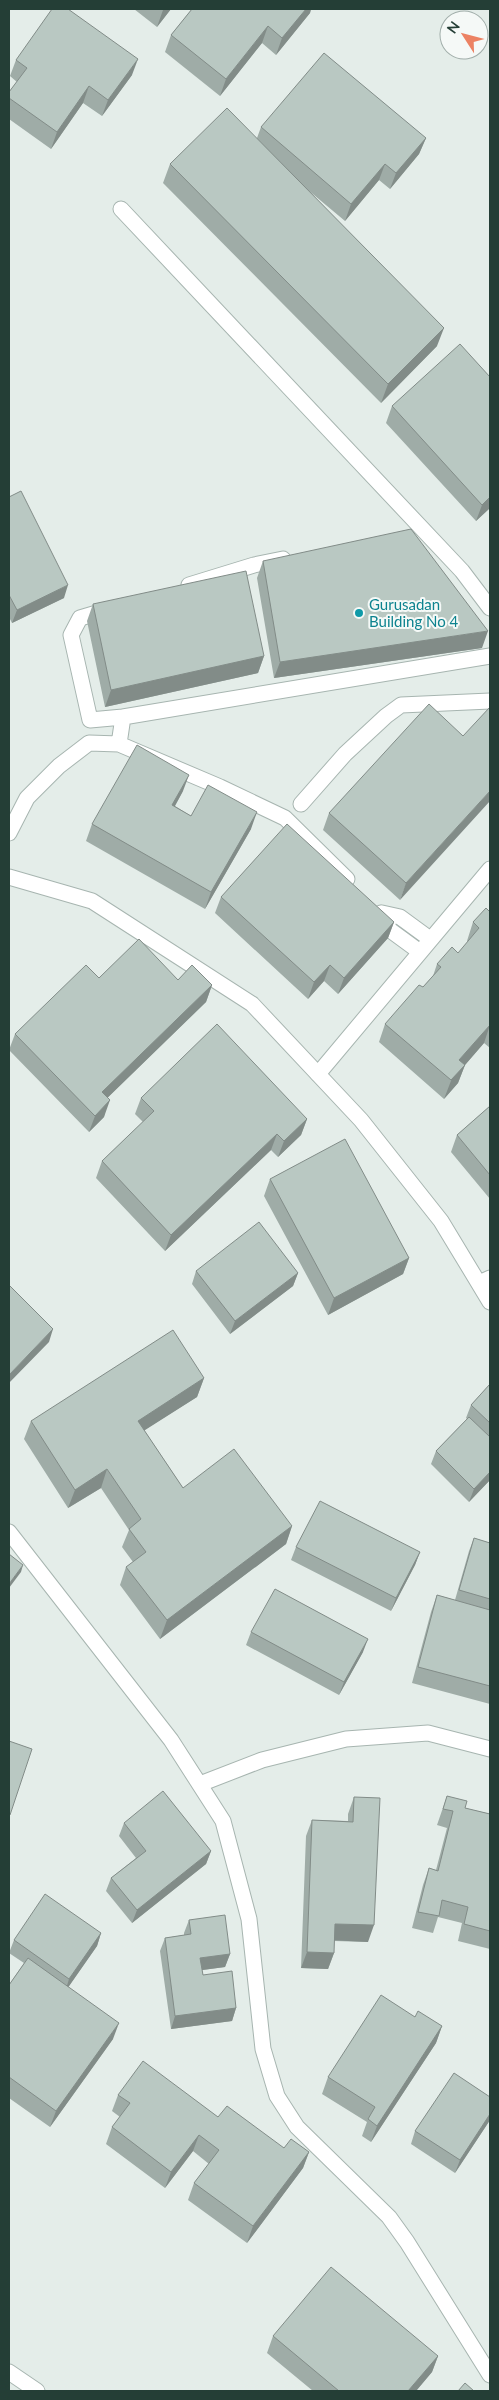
<svg xmlns="http://www.w3.org/2000/svg" width="499" height="2400" font-family="Lato,sans-serif">
<style>
.lines{fill:none;stroke-linecap:round;stroke-linejoin:round}
.minor-casing{stroke:#a7b5b0;stroke-width:17}
.tertiary-casing{stroke:#a7b5b0;stroke-width:17}
.minor{stroke:#fff;stroke-width:15}
.tertiary{stroke:#fff;stroke-width:15}
.wall{fill:#9faca7}
.shaded-wall{fill:#828c88}
.building{fill:#b9c8c2;stroke:#828c88}
.culture-dot{fill:#0f9aa8;stroke:#f5f9f7;stroke-width:2}
.labels{text-anchor:middle;dominant-baseline:central;stroke-width:4;stroke-linejoin:round;paint-order:stroke}
.culture-label{font-size:15px;fill:#0d838f;stroke:#f5f9f7;text-anchor:start}
</style>
<rect width="100%" height="100%" fill="#e4ede9"/>
<g class="lines">
<g class="minor-casing">
<path id="minor" d="M121 209 462 571 490 608
M189 585 254 565 283 559
M107 610 80 618 71 635 90 720 123 717 119 744
M123 717 490 656
M301 804 345 754 386 716 401 705 490 701
M9 833 27 798 59 766 89 743 119 744 220 787 285 818 347 879
M381 913 390 930 420 952
M382 913 400 917 430 939
M318 1074 490 869
M479 1283 490 1278
M9 1532 171 1740 223 1821 249 1919 263 2049 277 2096 297 2127 389 2217 407 2242 490 2375
M200 1784 262 1760 346 1739 428 1733 490 1749
M9 2372 37 2391"/>
</g>
<g class="tertiary-casing">
<path id="tertiary" d="M9 877 92 901 252 1004 361 1120 441 1221 490 1302"/>
</g>
<use href="#minor" class="minor"/>
<use href="#tertiary" class="tertiary"/>
</g>
<path class="wall" d="M134 9H171L157 27Z
M192 9H311L310 13 276 55 262 43 220 96 165 52 171 35Z
M16 60 132 75 102 116 83 103 51 149 9 119V92L17 82 10 76Z
M261 127 426 138 419 154 390 189 379 180 345 221 302 185 437 346 381 403 163 183 170 164 257 138Z
M490 377V508L476 521 386 423 392 406Z
M9 497 64 598 12 623 9 617Z
M263 561 482 648 274 678 257 578Z
M93 604 264 656 258 673 105 707 87 621Z
M463 736 400 900 323 830 329 813Z
M183 791 175 806 191 816 251 829 205 909 86 841 92 824Z
M221 897 394 922 388 938 338 994 324 981 308 999 215 913Z
M490 912V1048L484 1043 465 1065 458 1083 444 1099 379 1042 385 1024 423 987 433 976 437 964 458 953 468 942 467 941 473 922Z
M99 978 178 980 212 985 206 1002 107 1098 104 1117 89 1132 9 1050 15 1034Z
M141 1098 307 1119 301 1135 278 1157 271 1150 165 1251 96 1178 102 1161 143 1122 135 1114Z
M490 1106V1199L451 1152 457 1135Z
M270 1179 409 1258 403 1274 328 1315 264 1196Z
M196 1271 298 1273 293 1286 230 1334 192 1284Z
M204 1378 197 1397 144 1430 183 1488 292 1526 286 1544 160 1639 120 1585 126 1567 133 1562 122 1547 129 1530 101 1488 68 1508 24 1439 31 1421Z
M490 1384V1480L469 1502 431 1464 436 1451 467 1419 466 1418 471 1405Z
M474 1538 490 1543V1704L412 1683 431 1612 437 1595 455 1600 469 1551Z
M296 1547 420 1552 415 1565 391 1611 291 1560Z
M251 1632 363 1652 339 1695 246 1645Z
M447 1796 465 1808 490 1814V1949L458 1941 462 1923 438 1917 433 1933 412 1928 423 1885 429 1868 436 1870 447 1828 437 1825Z
M354 1797 368 1942 334 1941V1953L328 1969 301 1968 306 1836 312 1820 348 1821V1814Z
M124 1823 211 1851 206 1864 132 1923 106 1891 111 1878 136 1858 119 1836Z
M189 1920 230 1954 225 1967 202 1970 203 1975 236 2008 232 2021 171 2029 160 1951 165 1938 184 1935V1933Z
M101 1933 97 1946 68 1987 113 2039 50 2127 9 2098V1985L24 1963 9 1953 14 1940Z
M415 2017 442 2026 436 2043 371 2142 362 2136 367 2122 322 2094 328 2077Z
M118 2095 218 2117 284 2148 309 2152 303 2168 247 2243 188 2200 194 2183 209 2164 193 2151 165 2188 106 2144 112 2127 120 2117 112 2111Z
M490 2097V2120L455 2173 411 2144 415 2131Z
M273 2336 438 2356 432 2372 416 2391H313L267 2353Z"/>
<path class="shaded-wall" d="M164 9H171L157 27 163 10Z
M306 9H311L310 13 276 55 282 38Z
M268 26 262 43 220 96 226 79Z
M138 59 132 75 102 116 108 100Z
M89 86 83 103 51 149 57 132Z
M426 138 419 154 390 189 396 173Z
M385 164 379 180 345 221 351 204Z
M444 328 437 346 381 403 388 384Z
M490 497V508L476 521 482 505Z
M68 585 64 598 12 623 17 610Z
M488 631 482 648 274 678 280 662Z
M264 656 258 673 105 707 111 690Z
M189 775 183 791 166 822 172 805Z
M490 791V801L400 900 406 883Z
M257 812 251 829 205 909 211 892Z
M394 922 388 938 338 994 344 978Z
M330 965 324 981 308 999 314 982Z
M212 985 206 1002 96 1109 102 1092Z
M490 1025 484 1043 465 1065 458 1083 444 1099 459 1060Z
M110 1100 104 1117 89 1132 95 1116Z
M307 1119 301 1135 278 1157 284 1141Z
M277 1134 271 1150 165 1251 171 1235Z
M409 1258 403 1274 328 1315 334 1298Z
M298 1273 293 1286 230 1334 235 1321Z
M53 1329 49 1342 9 1383V1375Z
M204 1378 197 1397 131 1439 138 1421Z
M107 1469 101 1488 68 1508 75 1490Z
M490 1472V1480L469 1502 474 1489Z
M292 1526 286 1544 160 1639 167 1620Z
M420 1552 415 1565 391 1611 396 1598Z
M23 1565 21 1572 9 1588V1584Z
M368 1639 363 1652 339 1695 344 1682Z
M211 1851 206 1864 132 1923 137 1910Z
M335 1924 374 1925 368 1942 329 1940Z
M101 1933 97 1946 65 1992 69 1979Z
M307 1952 334 1953 328 1969 301 1968Z
M230 1954 225 1967 195 1971 200 1958Z
M236 2008 232 2021 171 2029 175 2016Z
M119 2023 113 2039 50 2127 56 2111Z
M442 2026 436 2043 371 2142 377 2126Z
M490 2114V2120L455 2173 460 2160Z
M199 2135 193 2151 165 2188 171 2172Z
M309 2152 303 2168 247 2243 253 2226Z
M438 2356 432 2372 416 2391H408Z"/>
<path class="building" d="M52 9H68L138 59 108 100 89 86 57 132 9 98V92L27 68 16 60Z
M192 9H306L282 38 268 26 226 79 171 35Z
M324 53 426 138 396 173 385 164 351 204 261 127Z
M227 108 444 328 388 384 170 164Z
M460 344 490 377V497L482 505 392 406Z
M21 491 68 585 17 610 9 595V497Z
M411 529 488 631 280 662 263 561Z
M246 571 264 656 111 690 93 604Z
M429 704 463 736 490 707V791L406 883 329 813Z
M137 745 189 775 172 805 191 816 208 785 257 812 211 892 92 824Z
M287 824 394 922 344 978 330 965 314 982 221 897Z
M486 908 490 912V1025L459 1060 465 1065 451 1080 385 1024 419 985 423 987 441 967 437 964 452 947 458 953 479 928 473 922Z
M139 939 178 980 192 965 212 985 102 1092 110 1100 95 1116 15 1034 86 965 99 978Z
M217 1024 307 1119 284 1141 277 1134 171 1235 102 1161 154 1111 141 1098Z
M490 1106V1175L457 1135Z
M345 1139 409 1258 334 1298 270 1179Z
M259 1222 298 1273 235 1321 196 1271Z
M9 1285 53 1329 9 1375Z
M173 1330 204 1378 138 1421 183 1488 234 1449 292 1526 167 1620 126 1567 146 1552 129 1529 141 1519 107 1469 75 1490 31 1421Z
M490 1384V1423L471 1405Z
M469 1417 490 1437V1472L474 1489 436 1451Z
M320 1501 420 1552 396 1598 296 1547Z
M474 1538 490 1543V1599L459 1590Z
M9 1554 23 1565 9 1584Z
M275 1589 368 1639 344 1682 251 1632Z
M437 1595 490 1610V1686L418 1667Z
M9 1741 32 1749 10 1815H9Z
M163 1791 211 1851 137 1910 111 1878 146 1851 124 1823Z
M447 1796 467 1801 465 1808 490 1814V1931L464 1924 468 1907 442 1900 439 1916 418 1912 429 1868 438 1871 453 1811 443 1809Z
M354 1797 380 1798 374 1925 335 1924 334 1953 307 1952 312 1820 353 1822Z
M45 1894 101 1933 69 1979 14 1940Z
M225 1915 230 1954 200 1958 203 1975 232 1971 236 2008 175 2016 165 1938 191 1934 189 1920Z
M28 1958 119 2023 56 2111 9 2077V1985Z
M381 1995 415 2017 418 2011 442 2026 377 2126 368 2119 375 2107 328 2077Z
M143 2061 218 2117 227 2106 284 2148 291 2139 309 2152 253 2226 194 2183 219 2150 199 2135 171 2172 112 2127 130 2103 118 2095Z
M454 2073 490 2097V2114L460 2160 415 2131Z
M331 2267 438 2356 408 2391H339L273 2336Z
M465 2383 474 2391H458Z"/>
<circle class="culture-dot" cx="359" cy="613" r="5"/>
<g class="labels">
<g class="culture-label">
<text x="369" y="604">Gurusadan<tspan x="369" dy="17">Building No 4</tspan></text>
</g>
</g>
<rect width="499" height="2400" fill="none" stroke="#243e36" stroke-width="20"/>
<g transform="translate(464 35) rotate(306)"><circle r="24" fill="#f5f9f7" stroke="#a1aeaa"/>
<path d="M0-4L9 19L0 12L-9 19Z" fill="#ec8263"/>
<text y="-8" font-size="14" font-weight="bold" text-anchor="middle" fill="#243e36">N</text>
</g>
</svg>
